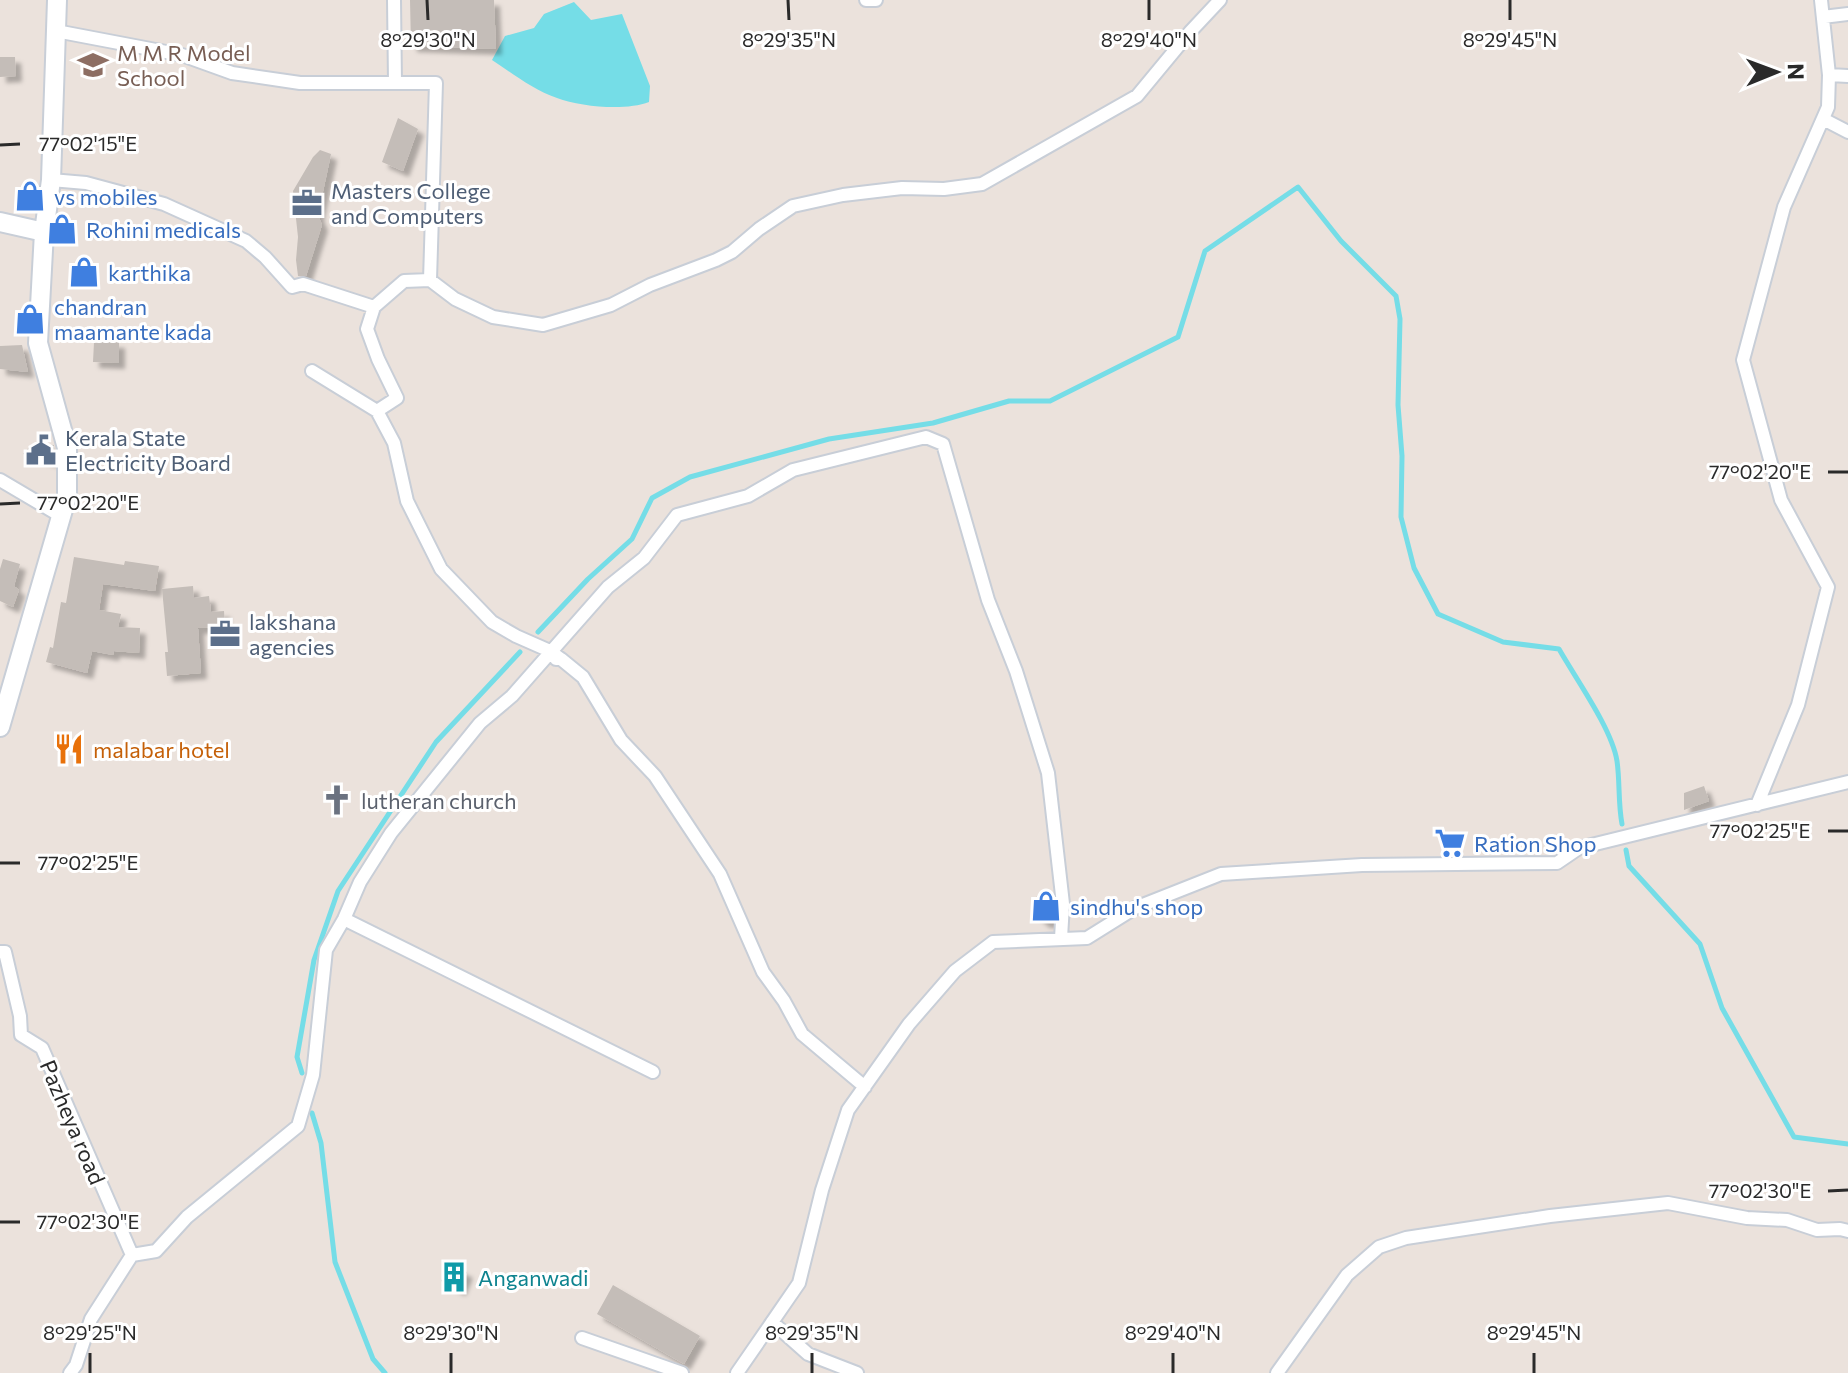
<svg xmlns="http://www.w3.org/2000/svg" width="1848" height="1373" font-family="Commissioner,sans-serif">
<style>
.water{fill:#75dde7}
.lines{fill:none;stroke-linecap:round;stroke-linejoin:round}
.stream{stroke:#75dde7;stroke-width:5}
.building{fill:#c4bdb8;filter:url(#shadow)}
.street-casing{stroke:#c8ced7;stroke-width:16}
.secondary-casing{stroke:#c8ced7;stroke-width:22}
.street{stroke:#fff;stroke-width:12}
.secondary{stroke:#fff;stroke-width:18}
.ticks{fill:none;stroke:#2a2a2a;stroke-width:3}
.labels{text-anchor:middle;dominant-baseline:central;stroke-width:6;stroke-linejoin:round;paint-order:stroke}
.education-label{font-size:22px;fill:#785e54;stroke:#fff;text-anchor:start}
.service-label{font-size:22px;fill:#4e5e75;stroke:#fff;text-anchor:start}
.shop-label{font-size:22px;fill:#366cbe;stroke:#fff;text-anchor:start}
.food-label{font-size:22px;fill:#c56008;stroke:#fff;text-anchor:start}
.worship-label{font-size:22px;fill:#5b616d;stroke:#fff;text-anchor:start}
.street-label{font-size:22px;fill:#2a2a2a;stroke:#fff}
.culture-label{font-size:22px;fill:#0d838f;stroke:#fff;text-anchor:start}
.ticks-label{font-size:20px;text-anchor:middle;fill:#2a2a2a;stroke:#fff;stroke-width:6;stroke-linejoin:round;paint-order:stroke}
</style>
<defs>
<filter id="shadow"><feDropShadow dx="6" dy="6" stdDeviation="2" flood-color="#0004"/></filter>
</defs>
<rect width="100%" height="100%" fill="#ebe2dc"/>
<path class="water" d="M574 2 591 20 622 14 650 86 649 102C626 111 581 107 557 98 533 90 512 73 492 60L505 36 534 28 544 14Z"/>
<g class="lines">
<path class="stream" d="M538 632 588 579 632 539 652 498 690 477 829 439 933 423 1009 401H1050L1178 337 1205 251 1298 187 1341 241 1396 296 1400 319 1398 405 1402 456 1401 517 1414 568 1438 614 1503 642 1559 649C1576 679 1612 729 1617 761 1620 782 1618 803 1622 824
M1626 850 1629 866 1700 944 1722 1008 1794 1137 1848 1144
M302 1073 297 1057 314 960 338 891 436 742 520 652
M312 1113 321 1143 335 1262 373 1359 385 1373"/>
</g>
<path class="building" d="M410 0H494L496 49 411 46Z
M0 57H15L16 76 0 77Z
M398 118 418 129 403 171 382 162Z
M320 150 331 154 318 215 322 225 306 276H298L296 260 298 237 293 191 313 157Z
M94 342H119V363L93 362Z
M22 345 28 372 0 369V346Z
M32 444 54 445 55 462 23 454Z
M74 557 124 565 125 561 159 566 155 591 103 584 99 610 121 614 118 627 140 628 139 653 114 651 113 655 92 651 87 673 46 662 50 647 53 648 61 602 66 603Z
M3 559 20 564 14 586 19 590 13 607 0 601V569Z
M193 586 194 598 209 596 211 612 224 611 225 626 198 628 201 673 167 676 165 652H168L162 589Z
M1704 786 1709 801 1684 810V793Z
M1047 894H1053L1052 922H1044L1034 913V900L1038 895Z
M449 1264 467 1272 460 1290 441 1281Z
M613 1285 700 1336 684 1364 597 1314Z"/>
<g class="lines">
<g class="street-casing">
<path id="street" d="M394 0 395 83
M866 0H876
M1823 17 1848 14
M56 31 182 55 232 73 300 83H436L430 280
M1829 75 1848 76
M1823 119 1848 132
M51 180 86 183 164 204 246 241 265 257 292 287 303 284 374 307
M312 371 377 411
M0 480 61 516
M556 659H561L583 677 621 740 655 776 720 874 763 972 784 1001 802 1034 865 1087
M561 659 550 651 516 636 492 622 441 569 407 501 394 443 377 411 397 398 378 359 367 329 374 307 404 281 430 280 455 299 493 317 543 325 611 305 650 285 716 260 732 252 759 229 793 206 843 195 902 188 944 189 982 184 1137 96 1190 32 1220 0
M1757 805 1798 705 1828 587 1781 500 1743 360 1784 207 1828 107 1829 75 1821 0
M344 919 653 1072
M0 952H5L20 1016 21 1035 42 1048 132 1255
M772 1322 808 1354 857 1373
M582 1338 682 1373
M70 1373 76 1365 91 1319 132 1255 156 1251 187 1217 298 1126 313 1075 326 950 344 919 360 882 391 833 480 723 512 696 608 587 644 558 677 515 748 496 793 470 926 437 943 444 988 600 1016 671 1048 773 1063 904 1061 938
M737 1373 799 1283 822 1190 848 1110 909 1024 955 971 993 942 1087 938 1135 908 1221 874 1362 865 1557 863 1579 848 1848 782
M1277 1373 1347 1275 1379 1247 1406 1238 1550 1216 1668 1203 1747 1218 1787 1220 1817 1230 1840 1229 1848 1231"/>
</g>
<g class="secondary-casing">
<path id="secondary" d="M0 222 44 232
M0 727 67 496V448L38 343 44 232 51 180 57 0"/>
</g>
<use href="#street" class="street"/>
<use href="#secondary" class="secondary"/>
</g>
<path class="ticks" d="M427 0 428 20M788 0 789 20M1149 0V20M1510 0V20M0 145 20 144M1828 472H1848M0 504 20 503M1828 831H1848M0 863H20M1828 1191 1848 1190M0 1222H20M90 1353V1373M451 1353V1373M812 1353V1373M1173 1353V1373M1534 1353V1373"/>
<defs>
<g id="school-bare" transform="scale(2.4)"><path d="M0-5L7-2L0 1L-7-2ZM-4 1L0 2.5L4 1V4Q0 6-4 4Z" fill="#8d6e63" stroke="#fff" stroke-width="2.5" paint-order="stroke"/></g>
<g id="shop-bare" transform="scale(2.4)"><path d="M-5-2.5h2.3a2.7 3.5 0 0 1 5.4 0H5L5.5 6h-11ZM-1.5-2.5h3a1.5 2.3 0 0 0-3 0Z" fill="#3f7fe0" stroke="#fff" stroke-width="2.5" paint-order="stroke"/></g>
<g id="office-bare" transform="scale(2.4)"><path d="M-6-3h4V-5.5h4V-3h4V5H-6ZM-1-4.5V-3h2v-1.5ZM-6 0V1H6V0Z" fill="#5c6f8a" stroke="#fff" stroke-width="2.5" paint-order="stroke"/></g>
<g id="civic-bare" transform="scale(2.4)"><path d="M-.6-6.5H3V-4.5H.6V-3L4-1V1h2V6H-6V1h2V-1L-.6-3ZM-1.2 2.5V6h2.4V2.5Z" fill="#5c6f8a" stroke="#fff" stroke-width="2.5" paint-order="stroke"/></g>
<g id="restaurant-bare" transform="scale(2.4)"><path d="M-5-6h1v4h1v-4h1v4h1v-4h1v5L-1.5 .5V6h-2V.5L-5-1ZM5-6V6H3V1.5H1.5Q1.5-4 5-6Z" fill="#e8710a" stroke="#fff" stroke-width="2.5" paint-order="stroke"/></g>
<g id="church-bare" transform="scale(2.4)"><path d="M-1.2-6h2.4v3.5h3.3v2.4h-3.3V6h-2.4V-.1h-3.3v-2.4h3.3Z" fill="#6b7280" stroke="#fff" stroke-width="2.5" paint-order="stroke"/></g>
<g id="supermarket-bare" transform="scale(2.4)"><path d="M-6-5.5h2.5l.6 2H6L4.5 2H-2.5L-4.4-4H-6ZM-1.5 3.2a1.3 1.3 0 1 0 .1 0ZM3 3.2a1.3 1.3 0 1 0 .1 0Z" fill="#3f7fe0" stroke="#fff" stroke-width="2.5" paint-order="stroke"/></g>
<g id="building-bare" transform="scale(2.4)"><path d="M-4-6H4V6H1V3H-1V6H-4ZM-2.5-4.3h1.7v1.8h-1.7ZM.8-4.3h1.7v1.8H.8ZM-2.5-1h1.7V.8h-1.7ZM.8-1h1.7V.8H.8Z" fill="#0f9aa8" stroke="#fff" stroke-width="2.5" paint-order="stroke"/></g>
</defs>
<g fill-rule="evenodd">
<use href="#school-bare" x="93" y="65"/>
<use href="#shop-bare" x="30" y="196"/>
<use href="#office-bare" x="307" y="203"/>
<use href="#shop-bare" x="62" y="229"/>
<use href="#shop-bare" x="84" y="272"/>
<use href="#shop-bare" x="30" y="319"/>
<use href="#civic-bare" x="41" y="450"/>
<use href="#office-bare" x="225" y="634"/>
<use href="#restaurant-bare" x="69" y="749"/>
<use href="#church-bare" x="337" y="800"/>
<use href="#supermarket-bare" x="1450" y="843"/>
<use href="#shop-bare" x="1046" y="906"/>
<use href="#building-bare" x="454" y="1277"/>
</g>
<g class="labels">
<g class="education-label">
<text x="117" y="52">M M R Model<tspan x="117" dy="25">School</tspan></text>
</g>
<g class="service-label">
<text x="331" y="190">Masters College<tspan x="331" dy="25">and Computers</tspan></text>
<text x="65" y="437">Kerala State<tspan x="65" dy="25">Electricity Board</tspan></text>
<text x="249" y="621">lakshana<tspan x="249" dy="25">agencies</tspan></text>
</g>
<g class="shop-label">
<text x="54" y="196">vs mobiles</text>
<text x="86" y="229">Rohini medicals</text>
<text x="108" y="272">karthika</text>
<text x="54" y="306">chandran<tspan x="54" dy="25">maamante kada</tspan></text>
<text x="1474" y="843">Ration Shop</text>
<text x="1070" y="906">sindhu's shop</text>
</g>
<g class="food-label">
<text x="93" y="749">malabar hotel</text>
</g>
<g class="worship-label">
<text x="361" y="800">lutheran church</text>
</g>
<g class="street-label">
<text transform="translate(73 1122) rotate(67)">Pazheya road</text>
</g>
<g class="culture-label">
<text x="478" y="1277">Anganwadi</text>
</g>
</g>
<g class="ticks-label">
<text x="428" y="47">8°29'30"N</text>
<text x="789" y="47">8°29'35"N</text>
<text x="1149" y="47">8°29'40"N</text>
<text x="1510" y="47">8°29'45"N</text>
<text x="88" y="151">77°02'15"E</text>
<text x="1760" y="479">77°02'20"E</text>
<text x="88" y="510">77°02'20"E</text>
<text x="1760" y="838">77°02'25"E</text>
<text x="88" y="870">77°02'25"E</text>
<text x="1760" y="1198">77°02'30"E</text>
<text x="88" y="1229">77°02'30"E</text>
<text x="90" y="1340">8°29'25"N</text>
<text x="451" y="1340">8°29'30"N</text>
<text x="812" y="1340">8°29'35"N</text>
<text x="1173" y="1340">8°29'40"N</text>
<text x="1534" y="1340">8°29'45"N</text>
</g>
<g transform="translate(1776 72) rotate(89)" stroke="#ffffff" stroke-width="6" paint-order="stroke">
<path d="M0-6L14 30L0 20L-14 30Z" fill="#2a2a2a"/>
<text y="-12" font-size="22" font-weight="bold" text-anchor="middle" fill="#2a2a2a">N</text>
</g>
</svg>
